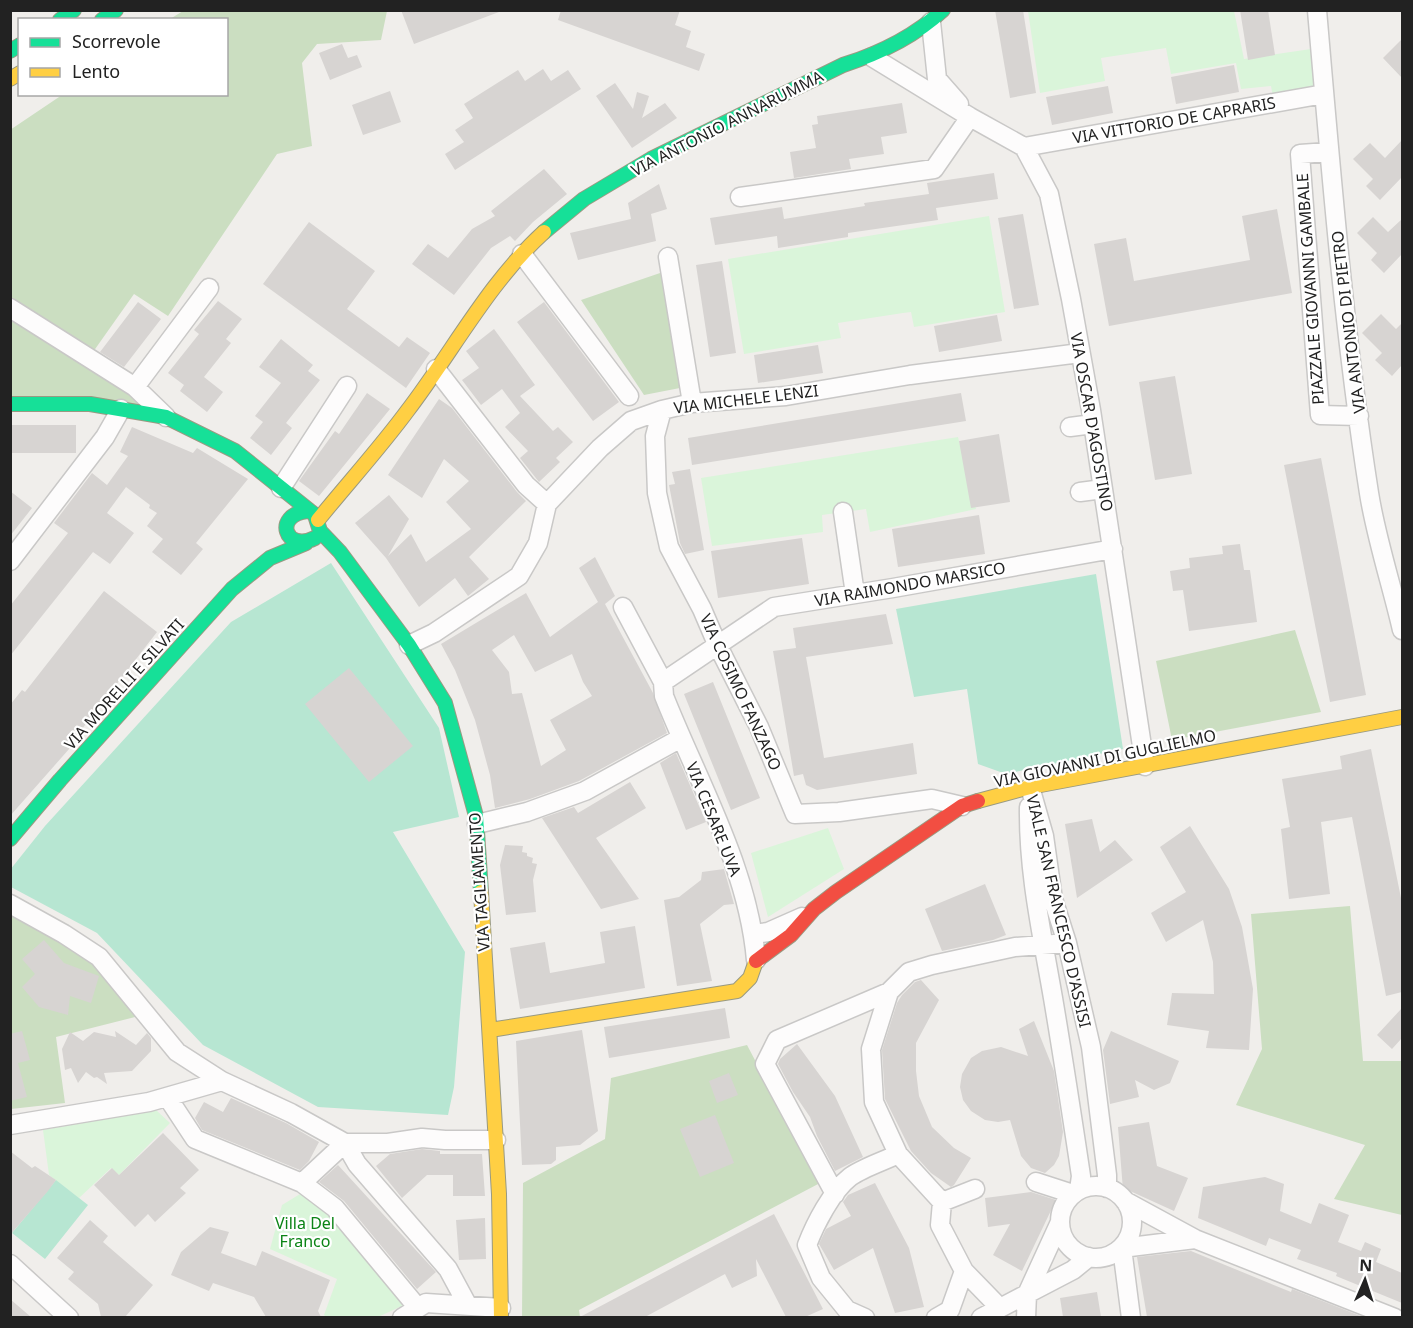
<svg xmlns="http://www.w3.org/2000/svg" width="1413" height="1328" font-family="'Noto Sans',sans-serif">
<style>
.forest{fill:#cbdec1}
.park{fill:#daf5da}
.pitch{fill:#b7e6d2}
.building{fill:#d7d4d2;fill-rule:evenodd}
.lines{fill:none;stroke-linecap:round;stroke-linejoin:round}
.street-casing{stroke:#c9c8c7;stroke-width:21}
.fast-casing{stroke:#999a82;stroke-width:16}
.slow-casing{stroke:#999a82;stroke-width:16}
.jam-casing{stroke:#999a82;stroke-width:16}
.street{stroke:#fdfcfc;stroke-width:18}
.fast{stroke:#16e098;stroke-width:14}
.slow{stroke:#ffcf43;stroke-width:14}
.jam{stroke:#f24e42;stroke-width:14}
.labels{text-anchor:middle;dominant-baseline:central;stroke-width:4.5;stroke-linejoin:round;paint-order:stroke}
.street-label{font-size:16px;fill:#222;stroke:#fff}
.park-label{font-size:16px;fill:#0c8416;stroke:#fff}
</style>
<rect width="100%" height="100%" fill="#f0eeeb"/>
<path class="forest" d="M183 11H387L381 40 317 44 302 63 312 146 277 154 168 316 134 294 93 352 151 408 11 399 10 130 62 95 226 94V20L170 19Z
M663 272 685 387 644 395 581 300Z
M1295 630 1321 712 1172 740 1156 661Z
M1350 906 1363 1061H1402V1215L1334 1199 1365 1145 1236 1105 1262 1049 1251 914Z
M10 911 98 961 139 1016 56 1037 65 1103 11 1109Z
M747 1045 820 1183 579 1310 580 1317 522 1318 523 1183 605 1139 611 1078Z"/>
<path class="park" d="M1028 11H1234L1244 59 1311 49 1315 90 1273 97 1271 86 1241 89 1236 63 1171 74 1166 48 1101 58 1105 81 1040 93Z
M989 216 1005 312 914 327 911 312 903 313 838 323 841 338 744 354 728 259Z
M958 437 976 509 870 532 866 509 822 515 823 532 712 546 701 478Z
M828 828 844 869 768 917 751 853Z
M156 1110 170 1123 119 1175 111 1168 79 1198 49 1175 43 1130Z
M305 1191 345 1230 404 1305 378 1317H326L324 1315 337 1279 270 1249 282 1205Z"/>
<path class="pitch" d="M331 563 439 728 459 817 393 832 465 952 454 1087 448 1115 318 1107 203 1045 97 933 11 887 10 870 45 826 231 622Z
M1096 574 1123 749 1006 774 978 764 967 689 914 697 896 609Z
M56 1180 88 1205 45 1259 12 1233Z"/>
<path class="building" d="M401 10H499V12L414 44Z
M561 10H680L675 25 691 31 686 47 705 54 699 71 558 20Z
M995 10H1023L1036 93 1010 98Z
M1240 10H1268L1275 55 1248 60Z
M1402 39V78L1383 58Z
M342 44 348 58 357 55 362 67 330 80 319 53Z
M1234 65 1239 92 1176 104 1171 77Z
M543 69 551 81 568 70 581 89 455 170 445 154 464 142 455 130 473 118 464 104 518 70 525 81Z
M615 83 633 109 637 92 649 96 642 118 665 103 677 118 632 148 596 96Z
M1108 86 1113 113 1052 125 1046 97Z
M390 91 401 122 363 135 352 105Z
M902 103 907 133 881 137 884 154 849 159 851 169 794 178 790 152 816 148 812 125 818 124 817 116Z
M1402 140V177L1380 200 1366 186 1373 179 1353 159 1370 143 1385 158Z
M544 169 567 194 533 222 515 241 510 236 491 248 454 295 412 264 428 244 448 258 472 229 495 216 491 211Z
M994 173 998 199 936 208 938 220 848 233V237L778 248 777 236 715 245 710 218 782 207 784 219 865 206 864 203 929 194 927 183Z
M659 184 667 209 651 214 656 241 578 260 570 233 631 219 628 203Z
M1277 209 1292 293 1109 326 1094 244 1126 238 1134 281 1250 260 1242 216Z
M1023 214 1039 305 1014 309 998 218Z
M1373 217 1388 232 1402 219V254L1384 273 1371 260 1377 253 1357 233Z
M309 222 375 271 347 309 399 347 407 337 430 353 406 388 263 284Z
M722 261 736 353 710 357 696 265Z
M218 301 242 319 226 339 231 343 204 377 223 392 207 412 180 391 184 385 168 373 199 334 194 330Z
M138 302 161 319 124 367 100 352Z
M544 302 619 402 593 421 517 322Z
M1381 314 1396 329 1402 323V365L1392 376 1375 360 1382 353 1362 333Z
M997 315 1002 341 939 352 934 326Z
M494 329 535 385 520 396 553 431 558 427 573 442 556 458 560 462 539 482 520 458 528 451 505 427 520 413 502 389 481 405 462 380 479 368 466 351Z
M281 339 313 365 308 371 320 380 286 423 292 428 271 455 250 438 263 422 255 416 281 383 259 367Z
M818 345 823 373 758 383 754 355Z
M1175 376 1192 474 1155 480 1139 382Z
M367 393 390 409 355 452 354 451 355 452 319 496 299 481 335 431 339 434Z
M961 393 966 421 692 465 688 438Z
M439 399 452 408 517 492 526 501 469 557 489 579 468 596 455 578 419 607 386 558 355 523 389 495 409 519 388 556 411 534 426 562 471 529 446 502 469 481 444 459 422 498 388 475Z
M10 425H76V453H10Z
M132 427 193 453 197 448 248 479 196 543 203 549 181 575 152 552 163 539 147 526 157 513 149 508 150 505 126 487 107 513 134 533 110 564 93 552 10 656V606L68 533 54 523 92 473 107 485 128 456 120 452Z
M999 434 1010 502 971 508 959 441Z
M1321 458 1366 695 1330 702 1284 465Z
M690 469 704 550 685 554 680 543 669 485 675 484 672 472Z
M10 491 32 508 10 536Z
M979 515 985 554 898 567 892 529Z
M802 538 809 584 718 598 711 551Z
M1240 544 1244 570H1250L1257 622 1189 631 1183 590 1173 591 1170 571 1190 568 1189 558 1223 554 1222 546Z
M595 557 615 596 605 604 653 693 667 733 579 781 530 799 495 808 490 775 475 720 455 670 441 644 526 593 550 637 598 602 579 568ZM514 635 535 672 572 654 583 682 592 696 550 720 566 750 541 766 522 693 512 694 509 672 492 650Z
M104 591 157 632 75 738 77 740 10 816V705L22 690 25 692Z
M886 614 893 644 806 657 824 758 913 743 917 774 817 790 806 785 803 774 794 776 773 651 796 648 793 628Z
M349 668 413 746 369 782 305 704Z
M713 682 760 798 731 810 684 694Z
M1371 749 1402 903V992L1386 996 1352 817 1321 822 1330 894 1289 899 1281 829 1290 827 1282 779 1342 769 1340 756Z
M676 753 706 822 686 830 660 763Z
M630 782 646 808 596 838 639 899 601 909 542 818 574 807 578 813Z
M1092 819 1100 852 1115 840 1133 860 1077 898 1065 824Z
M1190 826 1229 889 1242 927 1253 989 1249 1050 1206 1048 1209 1031 1167 1025 1172 993 1214 994 1213 962 1203 920 1166 942 1151 913 1186 892 1160 847Z
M505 845 523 846 522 852 527 853V856L533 858 532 863 537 864 533 880 536 912 506 915 500 865Z
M724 869 734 904 724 905 700 924 712 981 677 986 664 900 679 897 701 880 702 872Z
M985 884 1006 935 993 940 942 951 925 909Z
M635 926 645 988 520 1009 510 948 545 942 550 973 605 963 600 932Z
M44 940 64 963 99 976 91 1003 70 996 68 1015 39 1007 22 987 35 974 22 959Z
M921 980 939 1000 916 1043V1071L919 1096 932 1127 954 1148 971 1158 954 1185 951 1187 931 1173 911 1151 885 1099 882 1050 897 1003 902 995 915 982Z
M725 1008 730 1038 609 1058 604 1027Z
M1402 1008V1038L1392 1049 1377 1035Z
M1034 1021 1054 1071 1063 1132 1059 1156 1054 1165 1045 1173 1031 1168 1021 1156 1010 1120 998 1122 985 1120 971 1111 963 1100 960 1087 962 1074 971 1058 982 1051 1001 1047 1028 1056 1019 1029Z
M582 1030 598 1131 580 1145 556 1147V1160L551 1164 522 1165 516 1041Z
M22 1031 30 1060 18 1063 27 1097 10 1101V1034Z
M115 1031 136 1045 147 1033 151 1038V1051L132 1071 104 1073 107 1084 97 1077 94 1078 86 1072 78 1083 71 1068 65 1070 62 1049 70 1032 83 1041 94 1032 116 1037Z
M1111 1031 1179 1061 1170 1083 1154 1090 1135 1080 1139 1097 1110 1104 1103 1050Z
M797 1044 835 1096 863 1157 835 1171 817 1136 810 1117 793 1092 778 1064 780 1059Z
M729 1073 738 1095 717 1103 709 1081Z
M231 1098 286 1123 319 1142 309 1161 300 1170 202 1130 195 1118 204 1102 223 1112Z
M715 1115 734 1163 700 1177 680 1129Z
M1149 1122 1157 1166 1188 1178 1174 1211 1130 1191 1123 1190 1118 1127Z
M163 1133 199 1170 180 1188 186 1193 155 1222 148 1214 135 1227 94 1185 112 1168 119 1175Z
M422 1149 440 1151V1154H482L485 1196H453V1175H427L402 1198 376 1166 390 1154Z
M10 1151 32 1168 35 1166 56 1180 48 1191 10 1235Z
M338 1165 436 1272 417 1289 344 1201 319 1182Z
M1265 1177 1284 1184 1280 1211 1311 1224 1319 1203 1349 1215 1338 1242 1361 1251 1365 1242 1381 1249 1376 1262 1402 1273V1303L1336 1276 1337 1273 1297 1259 1301 1250 1269 1238 1266 1246 1198 1218 1203 1187Z
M875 1183 909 1248 924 1307 895 1313 873 1248 834 1270 819 1244 826 1229 851 1216 843 1202 848 1195Z
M1031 1192 1056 1200 1022 1271 993 1255 1010 1224 988 1227 985 1198Z
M774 1214 823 1309 805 1317H786L756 1259 757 1276 732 1288 725 1274 645 1317H580Z
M485 1218 486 1259 459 1260 456 1220Z
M90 1220 108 1236 103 1242 153 1285 125 1317H101L98 1304 68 1279 74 1272 57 1258Z
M210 1227 229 1232 221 1253 256 1266 262 1251 330 1280 318 1311 321 1317H266L254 1297 213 1283 209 1291 171 1275 181 1252Z
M1191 1251 1291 1292 1292 1289 1363 1317H1147L1137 1257Z
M1097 1292 1101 1317H1063L1060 1298Z
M10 1299 31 1317H10Z"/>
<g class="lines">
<g class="street-casing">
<path id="street" d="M1317 10C1331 172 1344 333 1369 493 1376 538 1392 586 1402 630
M931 22 937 79 959 104
M872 57 970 117 1024 147 1049 194 1071 299 1091 410 1145 766
M1024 147 1324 94
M1328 152 1300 154 1320 415 1359 416
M740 197 934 169 970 117
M522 254 629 396
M668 257 692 403
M10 308 135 387 166 417
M436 369 526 485 547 504
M135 387 209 288
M662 410 655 436 657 493 669 547 702 609 717 644 759 727 795 814 839 812 932 799 962 806
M1070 427 1093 424
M281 488 347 386
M1080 492 1103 489
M843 512 855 594
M10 561 105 437 121 409
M623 607 663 682
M409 645 434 633 519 576 538 543 547 504 600 448 631 421 662 410 692 403 786 396 910 375 1080 353
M1030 787 1044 836 1053 899 1067 943 1091 1047 1107 1175V1188
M1029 807C1028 872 1042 934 1053 998 1063 1057 1072 1116 1081 1176L1079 1190
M477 824 527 812 585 791 681 738
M10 904 64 934 99 957 177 1052 222 1081 291 1113 345 1143 357 1164 448 1269 468 1306
M754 934 768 932 802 917
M756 960C748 867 698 782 664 696L663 682 774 607 893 588 1113 549
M168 1098 195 1139 302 1183 335 1208 418 1308
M10 1125 149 1102 222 1081
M345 1143H388L422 1138 445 1140H496
M1036 1182 1073 1194
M302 1183 345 1143
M1060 1222a36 36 0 1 1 72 0a36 36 0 1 1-72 0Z
M975 1189 942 1202 898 1154 874 1102 871 1049 889 992 909 972 932 965 1015 947 1067 943
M835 1194 765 1064 777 1040 889 992
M1125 1201 1195 1239 1395 1318
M1060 1222 1027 1294 1073 1270 1089 1257
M10 1264 69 1318
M964 1271 1000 1308
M402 1318 426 1303 501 1308
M865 1318 847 1310 821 1278 807 1245C815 1224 832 1191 850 1177 862 1168 884 1161 898 1154
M936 1318 950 1310 964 1271 940 1225 942 1202
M981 1318 1027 1294 1026 1318
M1131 1318 1122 1248 1195 1239"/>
</g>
<g class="fast-casing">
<path id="fast" d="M60 20 74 10
M102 20 116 10
M10 51 20 45
M544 232 584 199 651 159 843 65C881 53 914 37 943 10
M10 404H90L166 417 235 451 315 515 320 531 340 552 409 645 445 703 476 816 481 892
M307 511C273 515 285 553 315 538
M10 839 60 780 232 589 270 558 306 543"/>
</g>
<g class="slow-casing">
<path id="slow" d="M10 79 20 73
M318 520C348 483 380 448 408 410 453 351 489 282 544 232
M978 801 1030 787 1402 717
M481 892 499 1194 501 1318
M490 1030 737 991 750 978 756 961"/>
</g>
<g class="jam-casing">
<path id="jam" d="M756 961 791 935 814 909 836 892 962 806 978 801"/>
</g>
<use href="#street" class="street"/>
<use href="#fast" class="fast"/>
<use href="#slow" class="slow"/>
<use href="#jam" class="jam"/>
</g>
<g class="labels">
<g class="street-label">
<text transform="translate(1174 120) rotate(-10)">VIA VITTORIO DE CAPRARIS</text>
<text transform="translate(727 123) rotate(-27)">VIA ANTONIO ANNARUMMA</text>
<text transform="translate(1310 289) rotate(-94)">PIAZZALE GIOVANNI GAMBALE</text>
<text transform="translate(1348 322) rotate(-97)">VIA ANTONIO DI PIETRO</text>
<text transform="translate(746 399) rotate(-7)">VIA MICHELE LENZI</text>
<text transform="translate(1092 422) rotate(80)">VIA OSCAR D'AGOSTINO</text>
<text transform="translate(910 584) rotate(-10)">VIA RAIMONDO MARSICO</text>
<text transform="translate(124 684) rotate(-48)">VIA MORELLI E SILVATI</text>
<text transform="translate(741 692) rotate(65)">VIA COSIMO FANZAGO</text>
<text transform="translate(1105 758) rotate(-12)">VIA GIOVANNI DI GUGLIELMO</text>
<text transform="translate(714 819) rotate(68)">VIA CESARE UVA</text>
<text transform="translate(479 882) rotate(-94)">VIA TAGLIAMENTO</text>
<text transform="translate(1059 911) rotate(77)">VIALE SAN FRANCESCO D'ASSISI</text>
</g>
<g class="park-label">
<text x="305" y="1223">Villa Del<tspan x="305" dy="18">Franco</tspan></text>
</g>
</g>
<rect width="1413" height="1328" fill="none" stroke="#222222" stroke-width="24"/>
<rect x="18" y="18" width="210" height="78" fill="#ffffff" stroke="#a7a7a7" stroke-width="1.5"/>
<rect x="30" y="38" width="30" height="9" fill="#16e098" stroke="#a7a7a7" stroke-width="1.5"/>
<text x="72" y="48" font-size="18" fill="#222222">Scorrevole</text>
<rect x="30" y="68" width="30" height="9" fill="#ffcf43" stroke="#a7a7a7" stroke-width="1.5"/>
<text x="72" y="78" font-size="18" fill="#222222">Lento</text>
<g transform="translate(1365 1280) rotate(3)" stroke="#ffffff" stroke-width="4.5" paint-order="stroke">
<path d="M0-4.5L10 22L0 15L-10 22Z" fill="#222222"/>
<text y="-9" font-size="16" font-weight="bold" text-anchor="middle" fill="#222222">N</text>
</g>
</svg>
